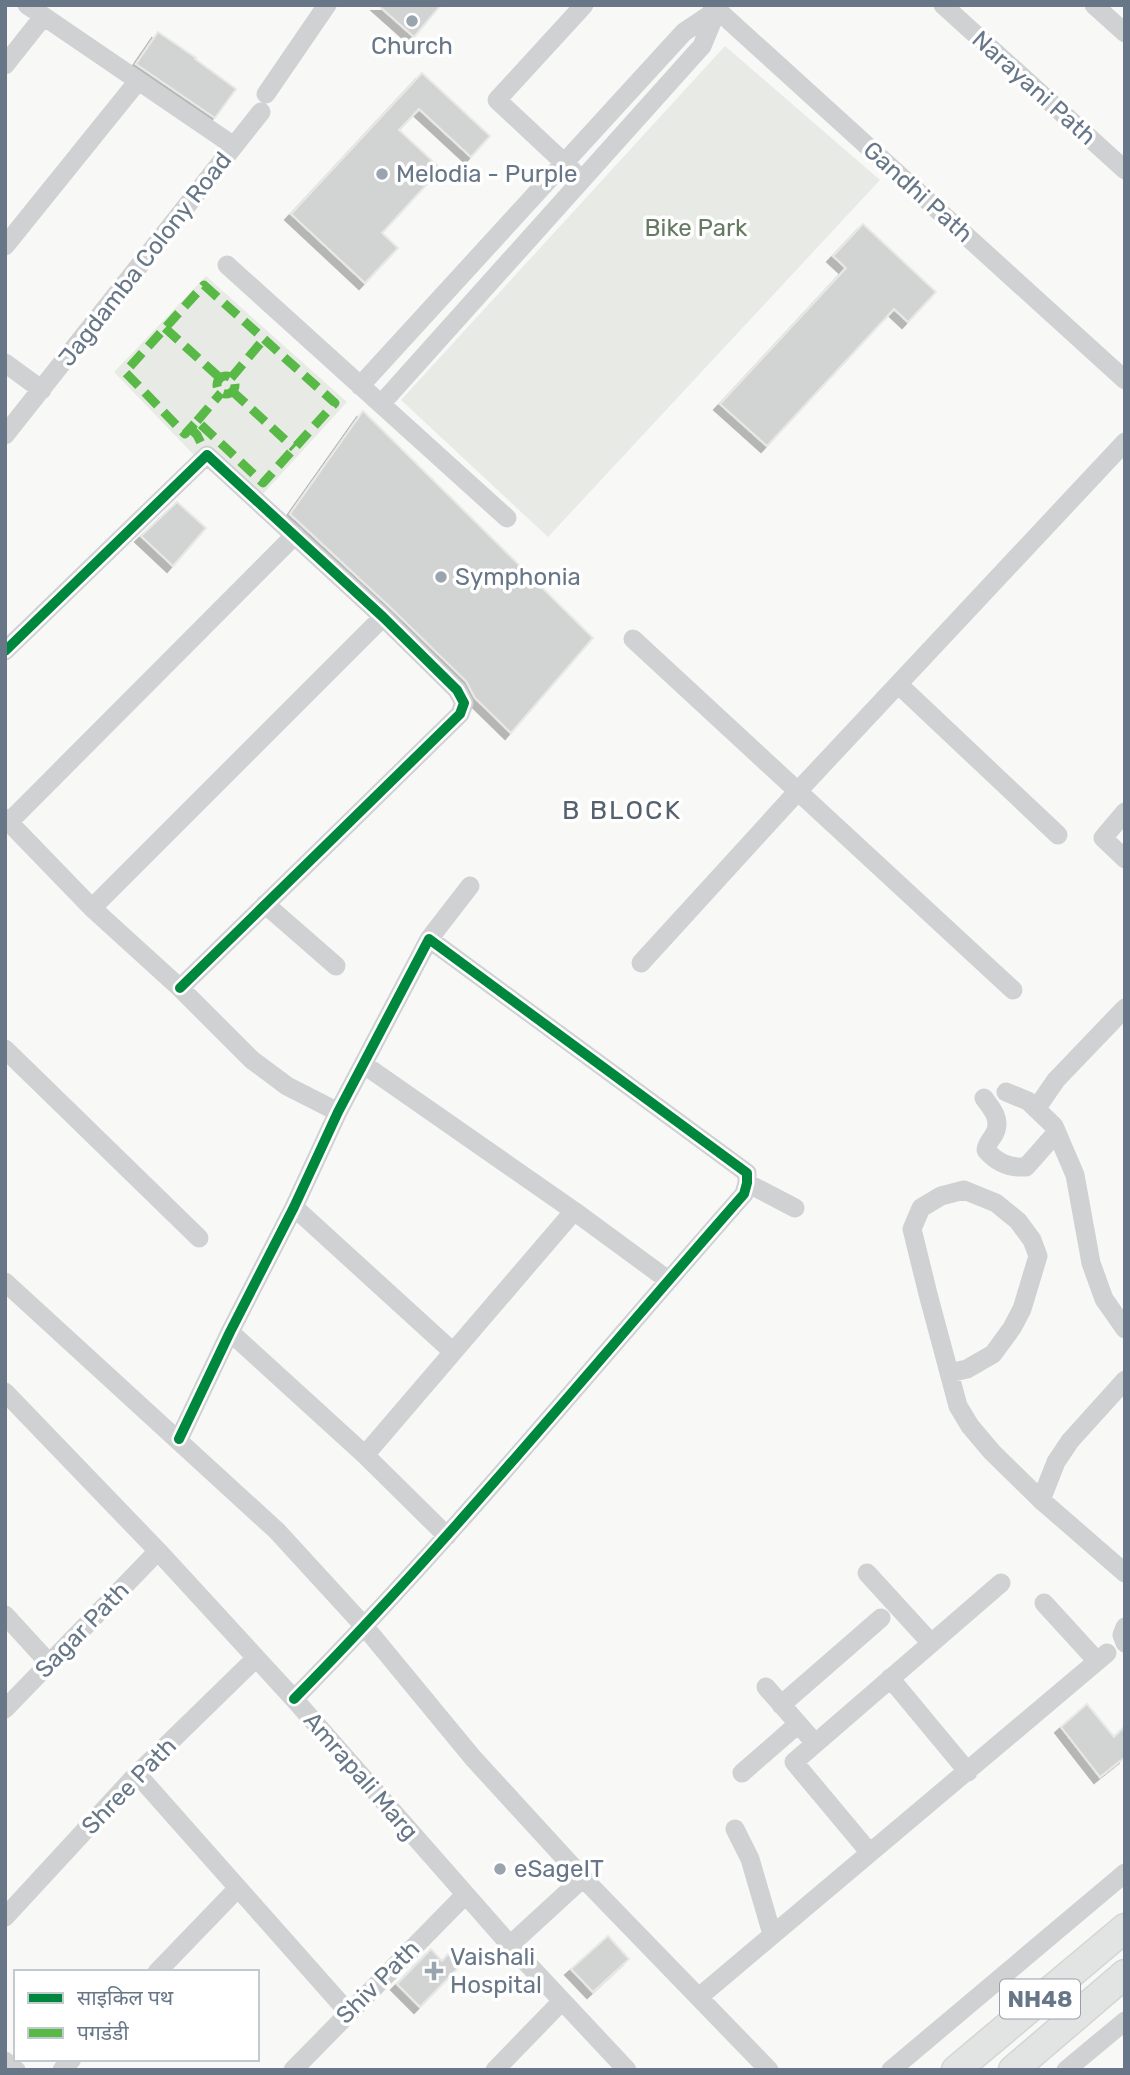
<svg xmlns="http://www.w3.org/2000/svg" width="1130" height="2075" font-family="Rubik,'Noto Sans Devanagari',sans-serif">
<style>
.green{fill:#e8ebe5}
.building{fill:#d2d3d3;stroke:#e8e8e6;stroke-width:2;filter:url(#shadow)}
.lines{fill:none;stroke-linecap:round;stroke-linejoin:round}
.highway-casing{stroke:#d4d5d5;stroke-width:31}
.minor{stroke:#cfd1d2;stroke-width:19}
.highway{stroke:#e2e3e3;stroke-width:28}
.quiet{stroke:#58b947;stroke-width:9;stroke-dasharray:18 9;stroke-linecap:butt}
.cycleway-casing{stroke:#fff;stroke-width:15}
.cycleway{stroke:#00873e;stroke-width:10}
.poi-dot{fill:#9aa4af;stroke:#fff;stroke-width:2.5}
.labels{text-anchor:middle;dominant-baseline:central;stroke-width:7;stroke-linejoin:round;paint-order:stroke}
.shield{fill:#fff;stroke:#95a0ac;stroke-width:2}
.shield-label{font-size:23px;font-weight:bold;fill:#677788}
.poi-label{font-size:24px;fill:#677788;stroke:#fff;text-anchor:start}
.street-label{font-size:24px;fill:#677788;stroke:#fff}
.park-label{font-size:24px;fill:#667a62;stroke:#fff}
.neighbourhood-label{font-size:26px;letter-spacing:2px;fill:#55616d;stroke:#fff}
</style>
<defs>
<filter id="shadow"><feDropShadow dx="-6" dy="6" stdDeviation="0" flood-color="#0004"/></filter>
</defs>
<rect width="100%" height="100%" fill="#f8f8f7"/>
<path class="green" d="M725 46 880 180 548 537 401 400Z
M206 276 347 402 263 494 194 455 114 372Z"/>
<path class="building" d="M378 5H441L414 37Z
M158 32 196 58 195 59 236 89 215 118 136 64Z
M422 73 490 136 471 157 419 109 399 130 441 169 382 233 398 248 365 283 291 214Z
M863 224 936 292 908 322 894 309 767 446 720 404 846 268 833 256Z
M363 411 593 638 511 733 475 698 466 681 391 608 290 514Z
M177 502 206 528 173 566 141 536Z
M1087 1704 1114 1737 1125 1726V1757L1100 1777 1061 1727Z
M608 1936 629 1959 593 1992 571 1969Z
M431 1949 442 1961 448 1954 460 1966 420 2007 397 1984Z"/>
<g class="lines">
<g class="highway-casing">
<path id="highway" d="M956 2070 1125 1928
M1013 2070 1125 1974"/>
</g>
<path class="minor" d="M712 5 1125 380
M943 5 1125 170
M1094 5 1125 33
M5 65 43 17
M266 94 327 5
M234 146 261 112
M573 171 497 100 584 5
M5 246 138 81
M227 265 507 518
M5 363 42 390
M360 386 684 32 717 10 702 46 381 404
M5 435 234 146 27 5
M633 639 1013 990
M5 651 207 455 383 617 457 690 464 703 460 714 180 988
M898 684 1058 835
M1125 812 1103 838 1125 859
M5 818 92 908 180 988 252 1060 287 1086 338 1112
M9 822 295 535
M265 904 336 966
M92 908 383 617
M429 939 470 886
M641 963 798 791 1125 442
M5 1049 199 1238
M363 1064 574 1211 668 1280
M1006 1092 1028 1101 1054 1126 1075 1175 1091 1263 1104 1299 1125 1329
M984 1098C991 1108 1000 1117 996 1130 994 1138 987 1141 986 1150 997 1163 1009 1168 1026 1167L1056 1133
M1036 1109 1056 1080 1125 1008
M747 1183 795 1208
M294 1207 453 1352
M5 1282 277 1531 365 1627 473 1758 583 1878 769 2070
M230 1332 365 1455 447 1536
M949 1373 967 1369 993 1354 1012 1328 1022 1309 1038 1256 1032 1240 1018 1221 996 1203 964 1190 941 1196 921 1208 912 1229 928 1294 958 1406 970 1426 992 1452 1041 1500
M1125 1380 1070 1441 1056 1462 1041 1500 1125 1573
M5 1392 158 1551 294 1699 510 1945 627 2070
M179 1439 230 1332 294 1207 338 1112 429 939 747 1173V1183L744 1194C595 1363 452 1539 294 1699
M365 1455 574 1211
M867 1573 931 1643
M1044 1603 1097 1661
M5 1615 49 1663
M1125 1627 1122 1635 1125 1643
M890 1678 968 1772
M766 1687 815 1743
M781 1705 881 1618
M5 1709 158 1551
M742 1773 798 1724
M137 1774 348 2012
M735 1829 750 1859 772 1934
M870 1853 794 1762 1001 1583
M5 1917 137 1774 256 1658
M510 1945 583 1878
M157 1972 238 1888
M699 1997 1107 1653
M5 2061 16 2070
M62 2070 72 2059
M293 2070 465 1895
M495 2070 562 2001
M891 2070 1125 1873
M1066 2070 1125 2021"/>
<use href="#highway" class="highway"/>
<path class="quiet" d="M204 285 335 403 263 483 197 421 185 434 125 372Z
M165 328 220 378
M217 385a9 9 0 1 1 18 0a9 9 0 1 1-18 0Z
M231 378 264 339
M232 391 294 448
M197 421 221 393
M190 428 197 435 207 455"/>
<g class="cycleway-casing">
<path id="cycleway" d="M5 651 207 455 383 617 457 690 464 703 460 714 180 988
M179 1439 230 1332 294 1207 338 1112 429 939 747 1173V1183L744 1194C595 1363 452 1539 294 1699"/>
</g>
<use href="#cycleway" class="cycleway"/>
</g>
<g class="poi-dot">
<circle cx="412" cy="21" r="7"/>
<circle cx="382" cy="174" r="7"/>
<circle cx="441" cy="577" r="7"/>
<circle cx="500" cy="1869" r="7"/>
<path d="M430.5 1960.5h7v7h7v7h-7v7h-7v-7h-7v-7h7z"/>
</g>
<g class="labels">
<rect class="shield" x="1000" y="1979.5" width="80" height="39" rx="5"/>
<g class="shield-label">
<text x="1040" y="1999">NH48</text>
</g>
<g class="poi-label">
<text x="412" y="46" text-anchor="middle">Church</text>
<text x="396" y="174">Melodia - Purple</text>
<text x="455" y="577">Symphonia</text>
<text x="514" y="1869">eSageIT</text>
<text x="450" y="1957">Vaishali<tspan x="450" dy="28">Hospital</tspan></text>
</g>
<g class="street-label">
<text transform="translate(1034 88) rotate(42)">Narayani Path</text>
<text transform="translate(918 192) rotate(42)">Gandhi Path</text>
<text transform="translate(145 259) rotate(-52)">Jagdamba Colony Road</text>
<text transform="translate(82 1630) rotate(-46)">Sagar Path</text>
<text transform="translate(361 1776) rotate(49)">Amrapali Marg</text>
<text transform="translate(129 1786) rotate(-46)">Shree Path</text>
<text transform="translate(378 1982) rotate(-45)">Shiv Path</text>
</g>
<g class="park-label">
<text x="696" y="228">Bike Park</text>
</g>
<g class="neighbourhood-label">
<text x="622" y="810">B BLOCK</text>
</g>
</g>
<rect width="1130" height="2075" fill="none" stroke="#677788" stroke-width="14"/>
<rect x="14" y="1970" width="245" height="91" fill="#ffffff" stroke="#c2c9cf" stroke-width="2"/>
<rect x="28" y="1993" width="35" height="10" fill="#00873e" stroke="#c2c9cf" stroke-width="2"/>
<text x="77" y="2005" font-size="21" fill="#677788">साइकिल पथ</text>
<rect x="28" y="2028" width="35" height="10" fill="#58b947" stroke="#c2c9cf" stroke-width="2"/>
<text x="77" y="2040" font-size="21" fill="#677788">पगडंडी</text>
</svg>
